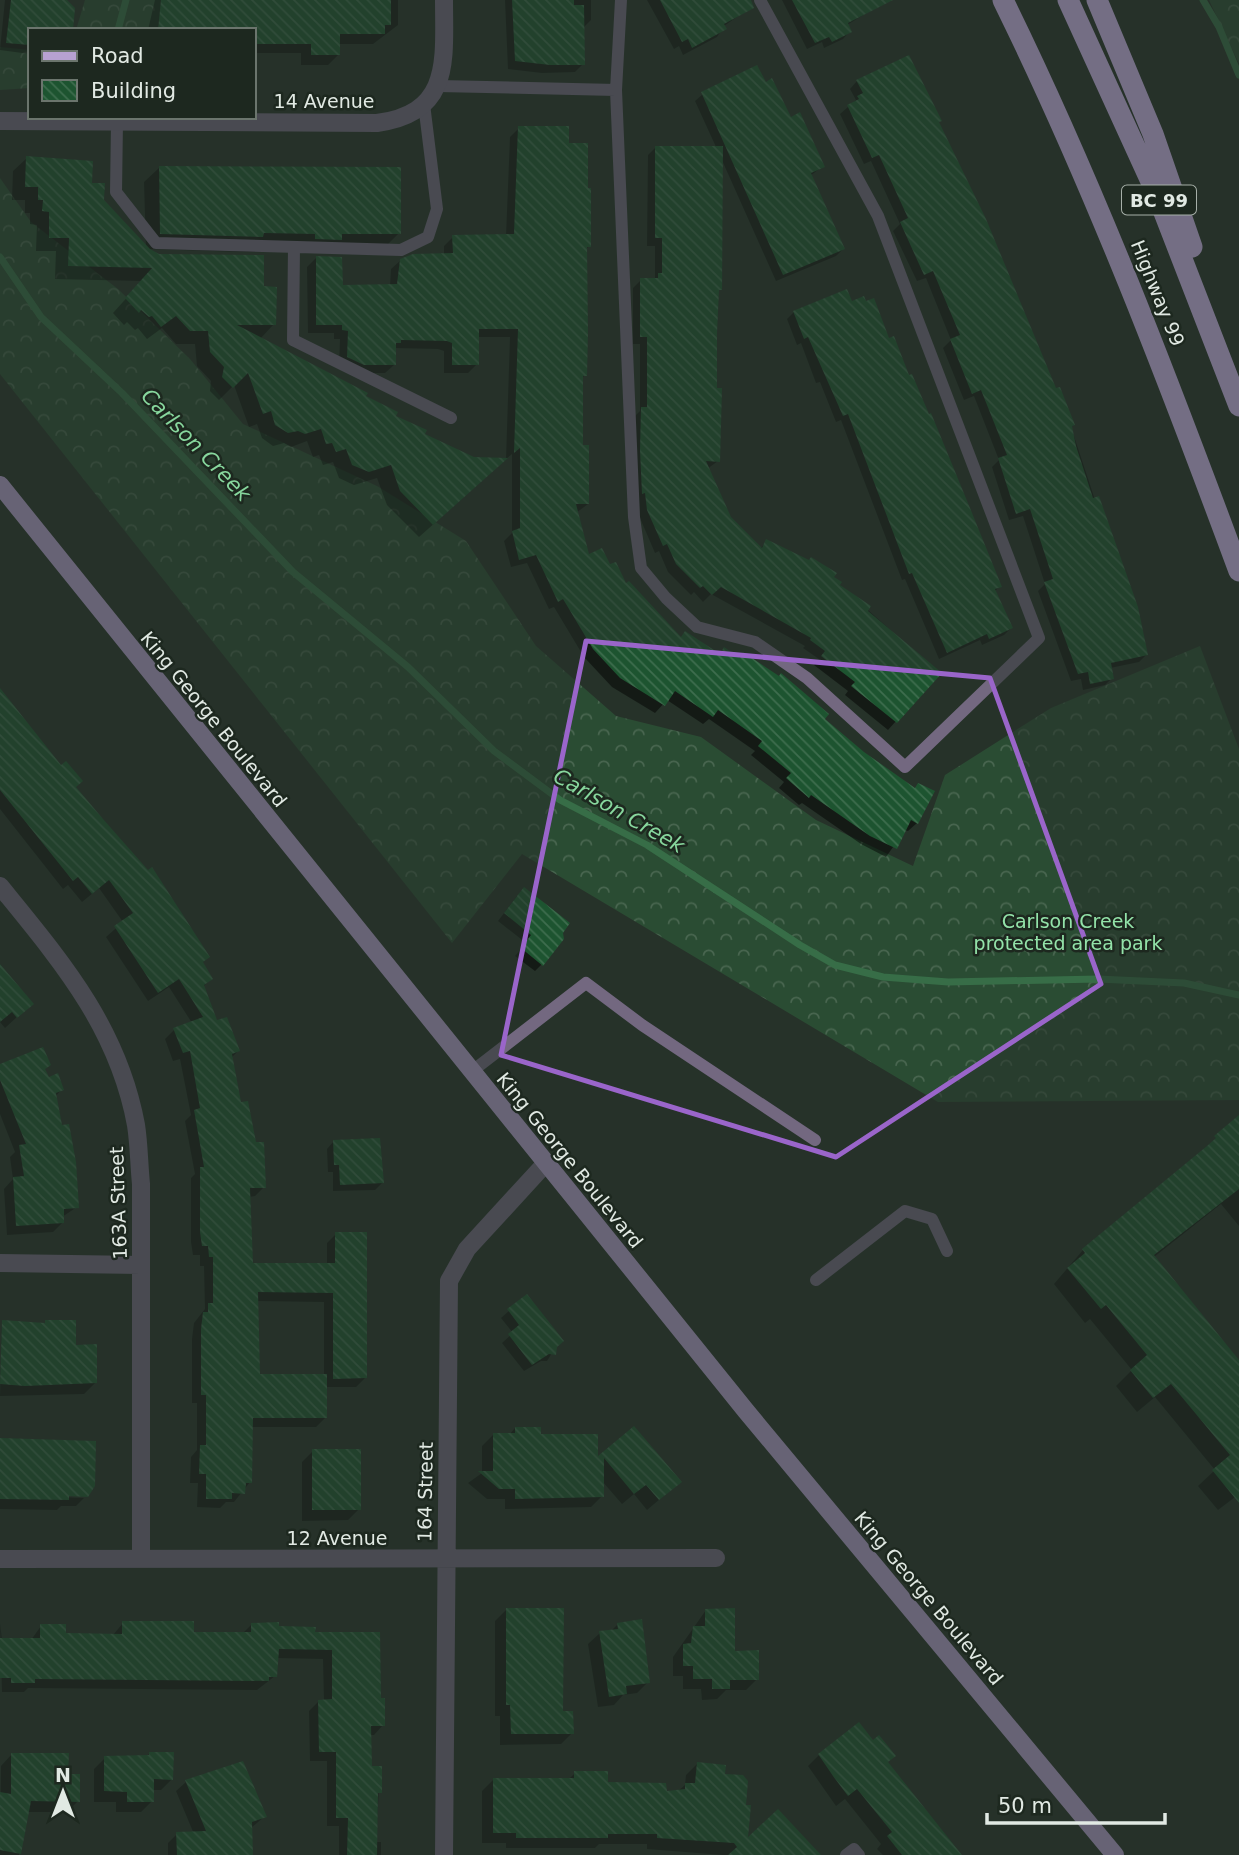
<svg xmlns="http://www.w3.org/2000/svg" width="1239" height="1855" font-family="'DejaVu Sans',sans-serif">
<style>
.forest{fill:url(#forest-crowns)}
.shadow{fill:#0007;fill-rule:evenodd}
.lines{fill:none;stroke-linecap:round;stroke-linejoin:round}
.stream{stroke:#376d47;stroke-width:7}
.building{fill:url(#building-back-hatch)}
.service{stroke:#736880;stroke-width:12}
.minor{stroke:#736880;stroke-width:18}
.primary{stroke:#b7a1d1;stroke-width:18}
.motorway{stroke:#d2b8f1;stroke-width:21}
.marked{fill:none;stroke:#9a65ca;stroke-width:5;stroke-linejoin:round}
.labels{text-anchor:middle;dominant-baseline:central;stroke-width:5;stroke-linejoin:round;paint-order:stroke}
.shield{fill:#1d281f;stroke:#a6afa8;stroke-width:2}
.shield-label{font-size:18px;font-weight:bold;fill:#e1e9e3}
.street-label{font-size:19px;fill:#e1e9e3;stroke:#1d281f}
.park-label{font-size:19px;fill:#93e3a9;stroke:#1d281f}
.water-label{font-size:21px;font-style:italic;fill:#87d79d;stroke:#1d281f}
</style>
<defs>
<pattern id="forest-crowns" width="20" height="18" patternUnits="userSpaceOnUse" patternTransform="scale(1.75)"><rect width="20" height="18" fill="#2a4c33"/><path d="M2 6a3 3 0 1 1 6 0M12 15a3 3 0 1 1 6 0" fill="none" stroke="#496650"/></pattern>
<pattern id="building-back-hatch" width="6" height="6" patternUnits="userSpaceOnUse" patternTransform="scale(1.75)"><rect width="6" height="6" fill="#1d5430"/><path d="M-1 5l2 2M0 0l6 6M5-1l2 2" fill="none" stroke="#3e6d4e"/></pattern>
</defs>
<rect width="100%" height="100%" fill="#263229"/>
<path class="forest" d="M85 0H167L165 30H76Z
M1209 0H1239V64Z
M0 47 30 50V88L0 90Z
M0 178 31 222 118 289 190 359 243 424 377 486 466 541 536 646 616 716 701 737 816 820 913 866 945 775 1051 708 1200 646 1239 749V1100L938 1102 522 854 452 943 0 374Z"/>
<path class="shadow" d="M5 0H64L30 30V54L0 50Z
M155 0H398V25L373 44H339V54L328 65H301V53H254V30H148Z
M505 0H591V20L583 28V64L575 72 542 73 508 69Z
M647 0H738L744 12 724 26 717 37 683 55 679 46 674 49Z
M782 0H879L881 4 847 25 850 31 843 39 824 48 822 42 807 49Z
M857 81 938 123 1071 427 1146 655 1139 662 1110 668 1112 678 1105 685 1083 690 1081 679 1071 681 1038 591 1045 584 1023 516 1009 520 992 467 999 460 974 396 964 400 943 348 951 340 926 278 917 281 893 231 900 224 871 161 864 164 840 114 856 100 850 89Z
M765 84 823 166 810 176 843 249 836 256 776 281 721 158 715 333 718 461 707 469 729 518 760 549 767 541 832 578 939 673 888 730 845 695 848 691 814 665 819 659 803 648 805 646 711 594 703 602 694 592 691 595 668 572 659 551 655 553 640 518 634 417 640 411V344H633V288L641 280H655V246H647L648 155 656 147H716L695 101 703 94Z
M519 128 568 145 589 246 585 250V375L581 379V446L588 504 576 513 588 556 609 567 680 638 719 655 724 649 822 720 917 823 908 831 905 830 886 857 861 844 802 803 799 805 779 788 784 782 751 755 755 751 709 719 703 724 667 700 655 713 612 687 584 657 554 607 549 609 527 563 511 567 504 541 512 533V454L506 459 510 337H477V364L468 373H444V351L438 349 394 348V365L385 373H354L339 366 340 339H334V333H308L307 267 316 258 341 287 390 286 391 269 401 260 444 255V246L453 237 506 236 510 137Z
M27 158 90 185 146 248 144 182 159 168 399 233 384 248 247 252 146 249 158 256 262 287 274 324 260 339 364 397 423 435 492 472 419 537 387 505 377 478 354 485 339 478 333 462 323 465 319 455 313 457 307 441 291 447 284 443 273 446 262 438 257 424 249 427 234 385 219 400 210 391 211 381 197 366 195 344H176L162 328 147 339 138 328 135 330 127 322 124 325 113 313 142 281 55 279 56 251H36L37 225 30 224V213H25V200H12L13 171Z
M851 303 888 340 1000 586 994 592 1011 628 1004 635 982 645 980 640 939 659 905 579 902 580 841 420 836 422 820 382 816 383 801 343 797 345 787 319 794 312Z
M0 690 208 957 201 964 211 978 203 987 216 1023 238 1051 231 1058 240 1104 264 1187 255 1196 249 1197 252 1265H327V1243L336 1234 365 1378 356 1387H326V1417L316 1427H251L250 1482 234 1502H226L220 1508 197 1507 198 1483H190L191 1457 197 1450V1403H192V1339L194 1323 205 1309 204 1266H200V1255H193L191 1242V1178L195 1174 185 1121 191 1115 180 1059 173 1061 165 1039 174 1030 192 1023 169 987 148 1001 106 937 123 922 99 888 82 902 68 885 63 889 0 809ZM256 1301 324 1302V1376H258Z
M517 896 542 964 535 971 515 956 526 943 498 921Z
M0 967 31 1004 5 1028 0 1022Z
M0 1066 43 1070 48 1079 62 1089 55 1097 77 1207 62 1217 63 1222 53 1232 7 1235 4 1189 13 1179 10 1157 15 1152 0 1114Z
M1239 1118V1226L1221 1204 1154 1257 1239 1363V1494L1218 1510 1198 1486 1215 1470 1155 1397 1137 1412 1116 1386 1132 1370 1090 1319 1085 1323 1054 1284 1083 1250 1202 1153Z
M334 1141 382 1183 375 1190 333 1191V1172H328L327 1149Z
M526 1296 555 1348 547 1361H541L524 1371 502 1343 513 1333 501 1318Z
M2 1321 74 1346 96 1382 84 1394 0 1396Z
M515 1428 596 1460 634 1428 680 1482 647 1510 634 1494 622 1504 602 1481V1496L591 1507 505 1509V1499H487L468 1483 482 1473V1446L493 1435H509Z
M0 1440 60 1494V1497L84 1498 76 1506H61L57 1510 0 1509Z
M313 1451 359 1509 348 1520 302 1521V1462Z
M506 1610 572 1733 561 1744 500 1745V1716H495V1621Z
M706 1610 733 1652 757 1679 746 1690H726L717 1699 702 1700 701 1689H683V1676H673V1657Z
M0 1623 2 1640H31L41 1626 64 1635H113L123 1623 192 1634H242L252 1624 314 1634H379V1700L383 1725 374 1735H369L370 1767 380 1768 376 1842H381V1855H339V1826H327V1761H310L309 1711 319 1701H324L323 1659 276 1658 275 1676 257 1690 28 1688 24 1692H2Z
M618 1624 648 1682 637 1693 623 1695 614 1705 598 1707 588 1644 600 1633 611 1631Z
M12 1754 67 1775 78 1801 67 1812H27L19 1855H0L1 1766Z
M149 1754 172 1779 161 1790H153L152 1801 141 1812H116V1802H94V1769L105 1758 147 1757Z
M819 1755 887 1763 962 1855H883L877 1849 881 1844 845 1799 836 1806 808 1766Z
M242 1763 264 1817 251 1828V1855H168V1843L177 1834H194L176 1791 186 1782Z
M697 1764 723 1775 745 1841 818 1855H723L647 1849V1844H599L595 1848H506V1843H482V1791L494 1779H569L575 1773 606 1784 666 1793 678 1791 685 1785 686 1775Z"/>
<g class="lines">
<path class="stream" d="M1203 0 1219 27 1239 75
M118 30 126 0
M0 257 41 317 122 393 293 572 408 667 494 751 560 800 647 845 800 945 835 965 883 977 948 982 1098 979 1184 983 1239 995"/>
</g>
<path class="building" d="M11 0H67L75 8 73 30H30V45L6 43Z
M161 0H391V25H385V34H340V55H311V44H254V30H158Z
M512 0H574V5H584L585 65H550L515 61Z
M660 0H751L754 8 724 24 727 29 692 48 688 39 682 42Z
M792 0H893L848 23 852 32 832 42 829 37 815 43Z
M909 55 942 121 939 122 986 219 1056 388 1060 387 1075 425 1072 426 1076 446 1093 498 1099 496 1138 607 1148 655 1111 663 1114 679 1090 684 1088 672 1078 674 1044 582 1053 579 1030 509 1016 514 998 458 1007 455 981 390 972 394 950 339 960 335 933 271 924 275 900 222 908 218 879 155 872 158 847 105 859 99 857 96 863 93 856 80Z
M757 65 766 82 772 78 791 117 800 112 804 121 825 167 811 173 845 249 783 275 701 92Z
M518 126H569V143H588V188H591V247H587L588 332 587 376H583V445H589V504H576L589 554 602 548 610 564 616 562 626 583 629 581 681 637 685 631 720 654 724 647 740 658 743 652 779 676 781 673 829 714 825 719 864 752 915 788 918 783 935 791 918 824 911 820 897 849 870 836 811 795 809 798 786 778 791 773 758 746 762 741 718 710 713 717 675 691 665 706 620 678 593 649 563 599 558 602 536 555 519 560 512 531 520 528V448L514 453 518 329H479V365H452V343L447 341 401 340V343H396V365H364L347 357 348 331 342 330V325H316V256L342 257 343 285 397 284 400 259 413 254 453 253 452 235 514 234Z
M655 146H723L722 290H719L717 333V388H722L720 462 706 461 731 517 762 548 766 539 809 560 811 557 837 573 834 577 842 582 840 585 871 606 868 611 942 673 897 723 851 686 855 682 821 656 825 651 810 640 811 638 721 587 712 595 703 586 700 588 676 564 667 544 663 546 647 510 645 493 642 494 640 450 641 407H647V337H640V278H658V273H662V238H655Z
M26 156 93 161 92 183H105L104 200 150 249 159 254 264 255V286L277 287 276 325H237L368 393 366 396 398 412 396 416 427 430 425 434 474 457 508 458 433 525 400 491 391 465 369 472 352 465 346 449 336 452 332 443 326 444 321 429 305 434 298 431 288 433 275 425 271 411 263 414 248 373 233 388 222 377 224 367 210 352 208 331H190L176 316 161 327 152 316 149 317 141 310 139 313 125 298 152 268 68 266 69 238H49V212L42 211 43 200H38V187H25Z
M159 166 401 167V234H342V240L315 239V234L264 233 263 237 160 234Z
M847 289 852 301 864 296 866 301 874 298 889 338 894 336 909 375 912 374 929 414 931 413 970 508 1002 587 995 589 1013 628 989 639 987 634 947 653 912 573 909 574 848 414 843 416 808 337 804 339 793 311Z
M0 688 61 765 66 761 83 781 76 787 103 819 148 870 152 867 210 957 203 962 213 979 204 985 217 1020 227 1017 240 1051 232 1054 241 1102 248 1101 256 1142H264L266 1188H250L253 1263H335V1232H367V1378L333 1379V1293L258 1292 260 1374H327V1418H253L252 1483H246L245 1494 232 1493V1499H206V1474H199L200 1445H206V1395H201V1329L203 1312H208V1303H213V1257H209L208 1246H202L200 1232V1167H204L194 1110 200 1108 190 1051 183 1053 173 1028 203 1017 179 979 158 993 114 926 133 913 109 880 92 894 78 877 73 881 0 790Z
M524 887 570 923 563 933 564 939 543 966 521 948 531 935 504 913Z
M0 964 34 1004 17 1018 12 1012 0 1022Z
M43 1047 51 1065 45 1069 49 1077 58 1073 64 1090 56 1093 62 1125 69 1124 76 1162 79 1208 64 1209V1223L16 1226 13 1177 24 1176 19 1145 26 1144 0 1080V1064Z
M1239 1115V1189L1154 1255 1239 1360V1503L1212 1470 1230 1455 1171 1384 1153 1398 1130 1370 1147 1355 1106 1305 1101 1309 1067 1268 1085 1253 1082 1249 1207 1146 1216 1138 1214 1136Z
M380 1138 384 1183 340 1185 339 1165H334L333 1140Z
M527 1294 564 1341 557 1347 556 1355 549 1354 532 1365 508 1334 519 1325 507 1309Z
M2 1320 45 1323V1320H76V1345L97 1344V1383L25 1386 0 1384Z
M634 1426 682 1482 659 1500 646 1485 634 1494 604 1458V1497L515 1499V1489H499L478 1471H493V1433H515V1427H541V1434H598V1456Z
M0 1438 96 1441 95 1486 88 1497 69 1496V1500L0 1499Z
M312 1449H361V1510H312Z
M506 1608H564L563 1711H573L574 1734H511L510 1705H506Z
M735 1608V1651L759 1650V1680H730V1689H712V1679H693V1666H683V1644L691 1643 693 1626H705V1609Z
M642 1619 650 1683 626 1686 627 1694 609 1697 599 1631 618 1629 617 1623Z
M122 1621H194V1632H251V1623L279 1622V1626L316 1627 315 1632H380L381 1698H385V1726H371L372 1766H382V1793H378L377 1855H347L348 1818H336V1752H319L318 1700 332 1699V1650L279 1649 277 1677H269V1681L35 1679V1683H11V1678H0V1638H40V1624H66V1633L122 1634Z
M859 1722 873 1740 879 1735 896 1756 888 1762 962 1855H902L887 1836 892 1832 857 1789 848 1796 833 1776 818 1754Z
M149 1752H174L173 1780 154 1779V1802H127V1792L104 1791V1756L149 1755Z
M11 1753H69L68 1774H80V1802L31 1801 21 1854 0 1850V1792L11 1794Z
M243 1761 267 1817 252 1822 253 1855H177L176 1832 206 1831 185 1780Z
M697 1762 726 1765 725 1774 743 1775 748 1781 746 1805H751L748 1837 778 1809 821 1855H728L737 1847 734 1843 657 1838V1834H608V1838H516V1833H493V1778H574V1771H608V1782L666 1783 667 1791 685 1789V1783H695Z"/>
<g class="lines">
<path class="service" d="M621 0 616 90 634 517 641 568 666 598 697 627 755 642 807 678 905 767 1039 638 878 216 760 0
M438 86 616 90
M117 122 116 192 156 243 401 250 428 237 437 209 424 104
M294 247 293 340 451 418
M471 1072 586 983 642 1025 815 1140
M816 1280 905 1211 932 1219 947 1251
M846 1855 854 1849 859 1855"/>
<path class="minor" d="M0 121 377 123C452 113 444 60 444 0
M0 886C61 961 118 1027 136 1125 139 1144 139 1164 141 1184V1559
M0 1263 141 1265
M0 1559 716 1558
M444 1855 449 1281 467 1249 545 1164"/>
<path class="primary" d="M0 485 746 1411 1115 1855"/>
<path class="motorway" d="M1003 0C1094 185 1167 377 1239 571
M1068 0 1158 197 1239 406
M1097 0 1153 134 1192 247"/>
</g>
<path d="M0 0H1239V1855H0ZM586 641 990 678 1101 984 836 1157 501 1055Z" fill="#263229" fill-opacity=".55" fill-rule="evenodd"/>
<path class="marked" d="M586 641 990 678 1101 984 836 1157 501 1055Z"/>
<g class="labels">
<rect class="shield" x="1122" y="185.5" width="74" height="29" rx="5"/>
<g class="shield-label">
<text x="1159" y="200">BC 99</text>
</g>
<g class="street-label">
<text x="324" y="101">14 Avenue</text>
<text transform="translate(1158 293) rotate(68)">Highway 99</text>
<text transform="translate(214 719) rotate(51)">King George Boulevard</text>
<text transform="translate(570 1160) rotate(51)">King George Boulevard</text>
<text transform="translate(118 1203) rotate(-92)">163A Street</text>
<text transform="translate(425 1492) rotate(-89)">164 Street</text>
<text x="337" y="1538">12 Avenue</text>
<text transform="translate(929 1598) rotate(50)">King George Boulevard</text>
</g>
<g class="park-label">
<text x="1068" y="921">Carlson Creek<tspan x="1068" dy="22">protected area park</tspan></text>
</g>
<g class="water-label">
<text transform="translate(196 445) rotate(46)">Carlson Creek</text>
<text transform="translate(619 811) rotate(30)">Carlson Creek</text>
</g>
</g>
<rect x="28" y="28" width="228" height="91" fill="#1d281f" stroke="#6b756d" stroke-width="2"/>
<rect x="42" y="51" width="35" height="10" fill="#b7a1d1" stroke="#6b756d" stroke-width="2"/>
<text x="91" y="63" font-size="21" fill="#e1e9e3">Road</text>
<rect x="42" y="80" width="35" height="21" fill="url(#building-back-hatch)" stroke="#6b756d" stroke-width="2"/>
<text x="91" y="98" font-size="21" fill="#e1e9e3">Building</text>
<g transform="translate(63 1792)" stroke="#1d281f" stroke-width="5" paint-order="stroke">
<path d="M0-5L12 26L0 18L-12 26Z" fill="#e1e9e3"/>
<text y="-10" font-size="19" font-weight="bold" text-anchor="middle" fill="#e1e9e3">N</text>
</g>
<path d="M987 1813v10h178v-10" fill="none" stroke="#e1e9e3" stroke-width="3.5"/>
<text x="998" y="1813" font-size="21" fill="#e1e9e3" stroke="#1d281f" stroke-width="5" paint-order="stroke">50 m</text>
</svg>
